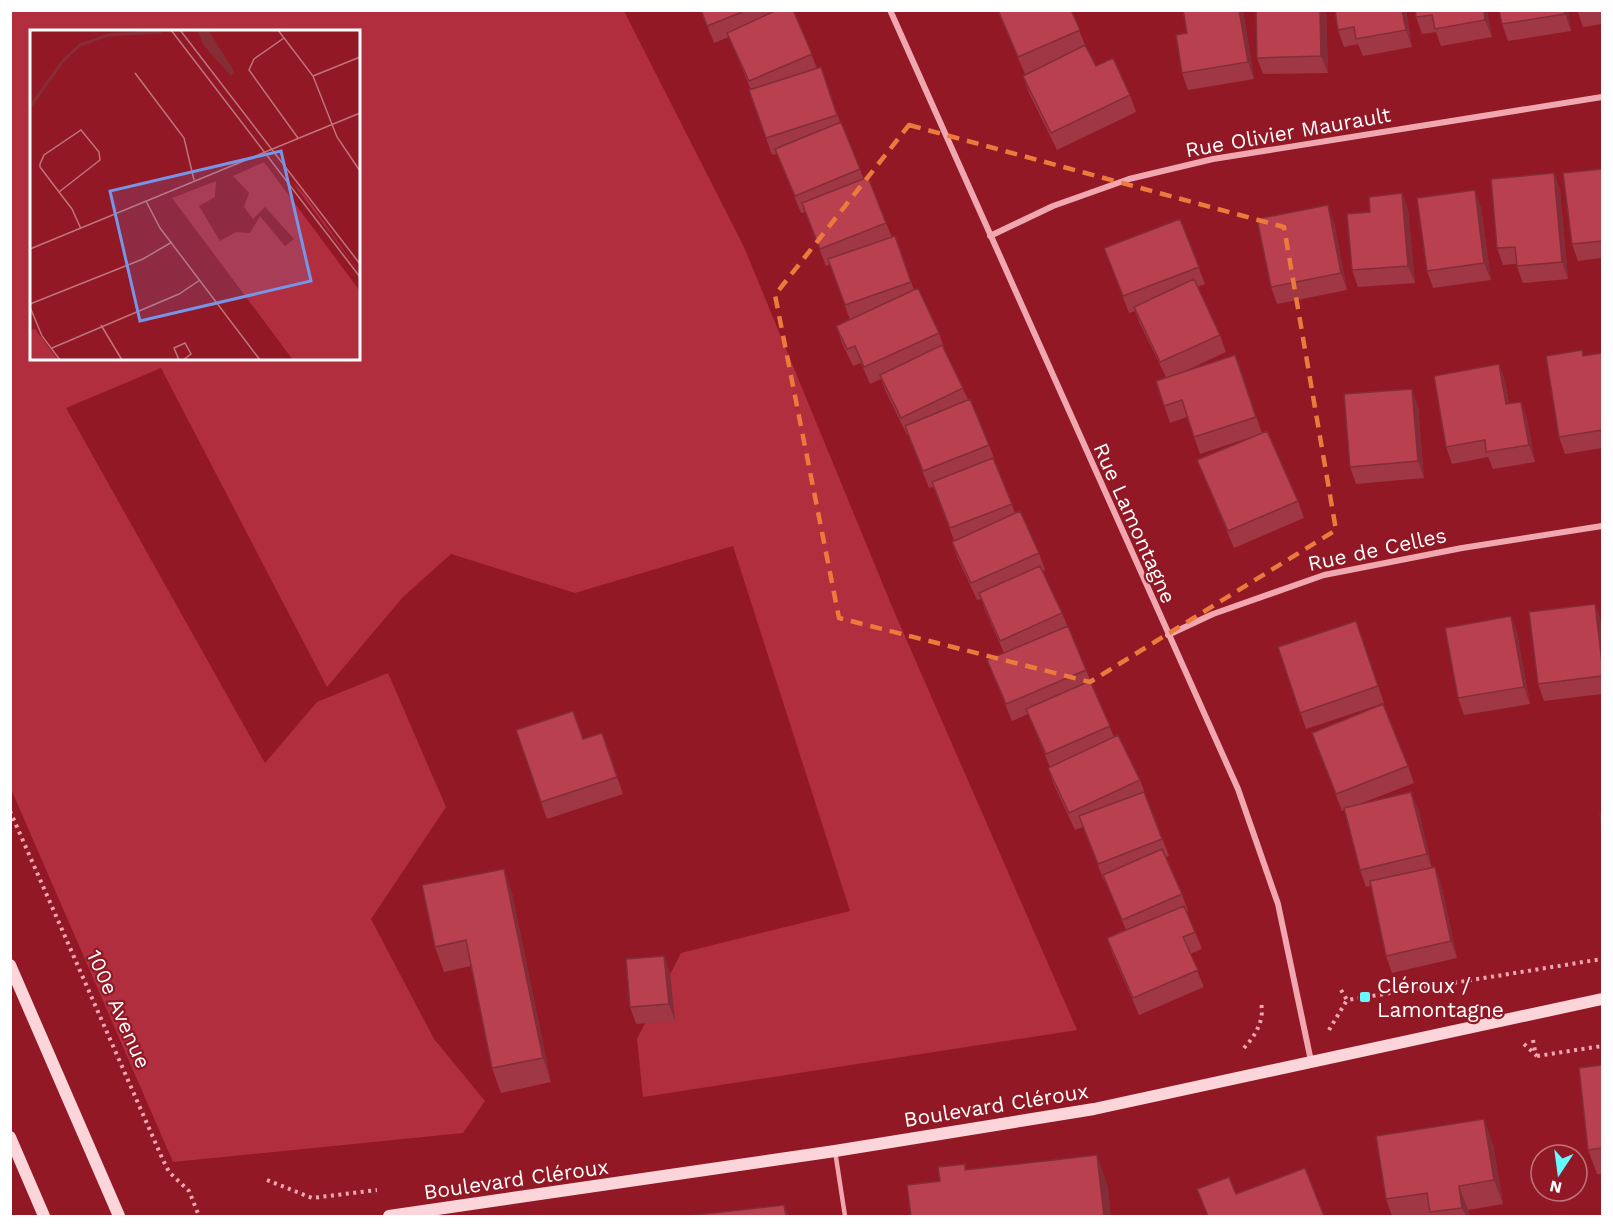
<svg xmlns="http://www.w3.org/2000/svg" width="1613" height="1227" font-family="'Work Sans',sans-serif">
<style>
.green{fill:#b12e3e;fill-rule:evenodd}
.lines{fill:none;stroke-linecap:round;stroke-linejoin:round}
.path{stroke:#f0a7b0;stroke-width:4;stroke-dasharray:3 4.5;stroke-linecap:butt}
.lane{stroke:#f0a7b0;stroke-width:4.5}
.street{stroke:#f0a7b0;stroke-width:6}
.secondary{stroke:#fbd5d9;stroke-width:12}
.wall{fill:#9f3744}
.shaded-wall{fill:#822d37}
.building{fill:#b9404f;stroke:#822d37;stroke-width:1.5}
.marked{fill:none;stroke:#ed7a3d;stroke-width:4.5;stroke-dasharray:12 8;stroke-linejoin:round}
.poi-dot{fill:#66f9ff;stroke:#921825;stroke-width:2}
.labels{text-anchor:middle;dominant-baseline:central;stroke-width:4.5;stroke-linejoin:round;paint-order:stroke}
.street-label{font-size:21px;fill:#fff;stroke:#921825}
.poi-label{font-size:21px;fill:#fff;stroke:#921825;text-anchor:start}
.inset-river{fill:none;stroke:#872d36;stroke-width:3}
.inset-road{fill:none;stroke:#be747c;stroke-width:1.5}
.view{fill:#7795e8;fill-opacity:0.15;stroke:#7795e8;stroke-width:3}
.inset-edge{fill:none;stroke:#fff;stroke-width:3}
</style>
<rect width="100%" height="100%" fill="#921825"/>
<path class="green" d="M10 11H624L744 247 893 609 1077 1030 643 1097 637 1039 681 953 850 911 733 546 575 593 451 554 403 597 327 687 161 368 66 408 265 763 317 702 388 673 446 807 371 919 434 1039 485 1101 463 1133 173 1162 11 789ZM32 32H358V358H32Z"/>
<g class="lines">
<path class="path" d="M10 811 163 1160 169 1172 189 1191 199 1216
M1341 990 1347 1000 1602 959
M1329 1030 1347 1000
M1533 1040 1536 1056
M1524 1044 1537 1056
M1244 1048C1255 1036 1265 1020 1261 1003
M1537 1056 1602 1046
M267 1180 312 1198 377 1190"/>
<path class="lane" d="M835 1151 845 1216"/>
<path class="street" d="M890 10 1238 789 1278 904 1311 1061
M990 236 1053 206 1129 179 1213 159 1602 97
M1168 635 1213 614 1324 575 1462 548 1602 526"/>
<path class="secondary" d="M10 965 119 1216
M10 1137 44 1216
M389 1216 835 1151 1094 1109 1602 999"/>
</g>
<path class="wall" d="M701 10H793L817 68 821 67 840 122 864 179 886 223 892 237 895 236 914 290 939 333 945 350 989 445 1015 513 1039 553 1045 570 1042 571 1062 613 1114 737 1140 780 1169 856 1166 857 1182 894 1188 911 1187 912 1202 949 1190 954 1204 987 1139 1015 1113 955 1107 938 1126 930 1105 881H1104L1083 827 1075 830 1054 785 1048 768 1050 767 1028 714 1012 721 987 660 1004 653 985 610 981 599 977 600 958 559 952 542 954 540 933 487 929 488 908 435H907L886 392 881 379 870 384 861 363 853 366 842 343 836 326 850 320 830 264 826 266 805 212 801 213 777 154 772 155 766 138 751 90 729 37 714 43Z
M997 10H1071L1085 45 1096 66 1130 95 1136 112 1057 150 1029 93 1023 76 1044 66 1025 74Z
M1183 10H1243L1254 79 1188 90 1182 73 1187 33Z
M1326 10 1328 73 1263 74 1257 58Z
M1335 10H1406L1412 47 1363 56 1358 44 1344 47 1338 30Z
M1415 10H1487L1492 37 1441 46 1436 32 1422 34 1416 17Z
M1499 10H1568L1571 31 1508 41 1502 24Z
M1577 10H1602V24L1583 27Z
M1602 169V258L1578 261 1572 244Z
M1554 173 1560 190 1568 279 1523 283 1516 264 1503 265 1497 248Z
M1402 193 1408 210 1415 283 1358 287 1352 270 1370 212Z
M1481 207 1491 280 1433 288 1427 271Z
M1180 219 1205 284 1197 287 1220 335 1226 352 1183 372 1235 355 1262 433 1298 501 1304 518 1234 548 1204 477 1197 460 1254 436 1200 454 1187 417 1170 423 1156 381 1166 377 1140 324 1135 311 1129 313 1104 248Z
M1334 222 1347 290 1277 304 1271 287Z
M1602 353V448L1565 454 1559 437Z
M1499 364 1505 381 1509 404 1521 402 1527 419 1535 462 1493 469 1488 457 1452 464 1446 447Z
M1418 406 1424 478 1356 484 1350 467Z
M1595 604 1601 621 1602 630V694L1544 701 1538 684Z
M1511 616 1517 633 1530 704 1464 715 1458 698Z
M1356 621 1384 703 1306 729 1278 647Z
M516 730 583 739 602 733 623 794 547 819Z
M1312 733 1408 766 1414 783 1362 803 1418 808 1432 868 1435 867 1441 884 1457 958 1392 973 1386 956 1371 886 1366 887 1360 870 1345 810 1342 811Z
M512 893 551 1082 501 1093 492 1068 471 966 444 972 435 947Z
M664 956 670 973 675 1021 636 1024 630 1007Z
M1602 1065V1174H1597L1588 1150Z
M1493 1144 1503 1204 1468 1210 1469 1216H1392L1386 1199Z"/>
<path class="shaded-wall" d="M1239 10H1243L1254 79 1248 62Z
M1320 10H1326L1328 73 1321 56Z
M1402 10H1406L1412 47 1406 30Z
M1484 10H1487L1492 37 1485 20Z
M1564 10H1568L1571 31 1565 14Z
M1554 173 1560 190 1568 279 1562 262Z
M1475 190 1481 207 1491 280 1484 263Z
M1402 193 1408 210 1415 283 1408 266Z
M1328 205 1334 222 1347 290 1341 273Z
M1235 355 1242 372 1262 434 1256 417Z
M1499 364 1505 381 1512 421 1506 404Z
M1412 389 1418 406 1424 478 1418 461Z
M1521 402 1527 419 1535 462 1529 445Z
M1595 604 1601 621 1602 630V663Z
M1511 616 1517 633 1530 704 1524 687Z
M1411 792 1418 808 1433 871 1427 854Z
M1435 867 1441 884 1457 958 1451 941Z
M504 869 512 893 551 1082 543 1058Z
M664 956 670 973 675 1021 669 1004Z
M1484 1119 1493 1144 1503 1204 1494 1180Z
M1097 1155 1108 1186 1111 1216H1104Z
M1459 1186 1468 1210 1469 1216H1466L1462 1208Z
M784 1205 789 1216H786Z"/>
<path class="building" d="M701 10H747L707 26Z
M777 10H793L812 54 749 81 727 33Z
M998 10H1071L1080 30 1018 57Z
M1183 10H1239L1248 62 1182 73 1176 35 1187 33Z
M1256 10H1320L1321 56 1257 58Z
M1335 10H1402L1406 30 1356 39 1354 27 1338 30Z
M1415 10H1484L1485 20 1435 29 1432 15 1416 17Z
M1499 10H1564L1565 14 1502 24Z
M1085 45 1096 66 1113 58 1130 95 1051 133 1023 76Z
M821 67 837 115 766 138 749 90Z
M841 122 860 169 795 196 775 149Z
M1602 169V241L1572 244 1563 173Z
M1554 173 1562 262 1517 266 1515 247 1497 248 1491 179Z
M868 177 886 223 820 249 802 203Z
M1475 190 1484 263 1427 271 1417 198Z
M1402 193 1408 266 1352 270 1347 214 1370 212 1369 197Z
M1328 205 1341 273 1271 287 1257 219Z
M1180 219 1199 267 1123 296 1104 248Z
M895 236 911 282 845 305 828 259Z
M1194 279 1220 335 1160 362 1134 307Z
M918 288 939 333 864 367 855 346 847 349 836 326Z
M942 345 963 388 901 418 880 375Z
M1582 350 1583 356 1602 353V430L1559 437 1546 356Z
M1235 355 1256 417 1194 437 1182 400 1164 406 1156 381Z
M1499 364 1506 404 1521 402 1529 445 1486 452 1485 440 1446 447 1434 376Z
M1412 389 1418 461 1350 467 1344 394Z
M970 399 989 445 923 471 905 426Z
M1267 431 1298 501 1228 531 1197 460Z
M993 458 1012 504 950 528 932 482Z
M1020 511 1039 553 971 583 952 542Z
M1040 566 1062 613 1000 641 979 593Z
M1595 604 1602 663V676L1538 684 1529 612Z
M1511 616 1524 687 1458 698 1445 628Z
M1356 621 1378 686 1300 713 1278 647Z
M1068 626 1086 670 1006 704 987 660Z
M1090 681 1110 726 1046 754 1026 709Z
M1383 704 1408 766 1336 794 1312 733Z
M573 711 583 739 602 733 617 777 541 802 516 730Z
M1118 735 1140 780 1069 813 1048 768Z
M1144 792 1162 839 1098 864 1079 816Z
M1411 792 1427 854 1360 870 1344 808Z
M1600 814H1602V830Z
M1162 849 1182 894 1122 920 1103 875Z
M1435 867 1451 941 1386 956 1370 881Z
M504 869 543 1058 492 1068 466 940 435 947 422 885Z
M1184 906 1195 932 1183 937 1198 970 1133 998 1107 938Z
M664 956 669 1004 630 1007 626 959Z
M1602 1065V1148L1588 1150 1579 1068Z
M1484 1119 1494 1180 1459 1186 1462 1208 1430 1212 1427 1193 1386 1199 1376 1136Z
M1097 1155 1104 1216H911L907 1185 940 1181 938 1167 965 1164V1170Z
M1305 1168 1324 1216H1208L1197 1189 1229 1177 1236 1194Z
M784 1205 786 1216H687Z"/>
<path class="marked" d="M909 125 1284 227 1336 530 1090 682 839 618 775 295Z"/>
<rect class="poi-dot" x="1359" y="991" width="12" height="12" rx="3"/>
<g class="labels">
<g class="street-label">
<text transform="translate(1288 132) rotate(-10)">Rue Olivier Maurault</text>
<text transform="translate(1135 523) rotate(66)">Rue Lamontagne</text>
<text transform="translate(1377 549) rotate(-12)">Rue de Celles</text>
<text transform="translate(119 1009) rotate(66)">100e Avenue</text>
<text transform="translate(996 1105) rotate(-9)">Boulevard Cléroux</text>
<text transform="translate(516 1179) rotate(-8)">Boulevard Cléroux</text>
</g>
<g class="poi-label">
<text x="1377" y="985">Cléroux /<tspan x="1377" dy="24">Lamontagne</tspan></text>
</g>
</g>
<g transform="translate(30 30)">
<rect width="330" height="330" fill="#921825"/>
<path d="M234 132 330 261V330H263L142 168 186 151 185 167 169 176 190 211 206 202 220 203 230 186 255 216 264 209 235 177 223 189 214 177 219 163 203 146ZM261 151 275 165 330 243 271 164ZM5 299 28 330H0V300Z" fill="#b12e3e"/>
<path d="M167 0H178L201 36 204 42 201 46 174 16Z" fill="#872d36"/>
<path class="inset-river" d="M0 77 33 31 50 15 78 5 131 2"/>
<path class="inset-road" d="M141 0 330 247M150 0 330 234M248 0 283 46 307 107 330 141M254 8 224 29 219 40 268 108M105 43 154 108 164 150M283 46 330 27M29 162 70 130 69 122 51 100 14 125 10 134V137L29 162 42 179 51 199M116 171 130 198 230 330M0 219 330 83M0 274 113 229 142 212M0 277 12 306 30 330M71 295 92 330M22 318 149 264 170 250M149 330 144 318 155 313 161 324 153 330"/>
<path class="view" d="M251 121 281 251 110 291 80 161Z"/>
<rect width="330" height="330" class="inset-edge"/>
</g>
<rect width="1613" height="1227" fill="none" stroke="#ffffff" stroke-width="24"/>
<g transform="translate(1559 1173) rotate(193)"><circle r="28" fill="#921825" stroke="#be747c" stroke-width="1.5"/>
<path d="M0-4.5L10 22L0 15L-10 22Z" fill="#66f9ff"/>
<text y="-9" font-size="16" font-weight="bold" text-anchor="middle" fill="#ffffff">N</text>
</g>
</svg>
